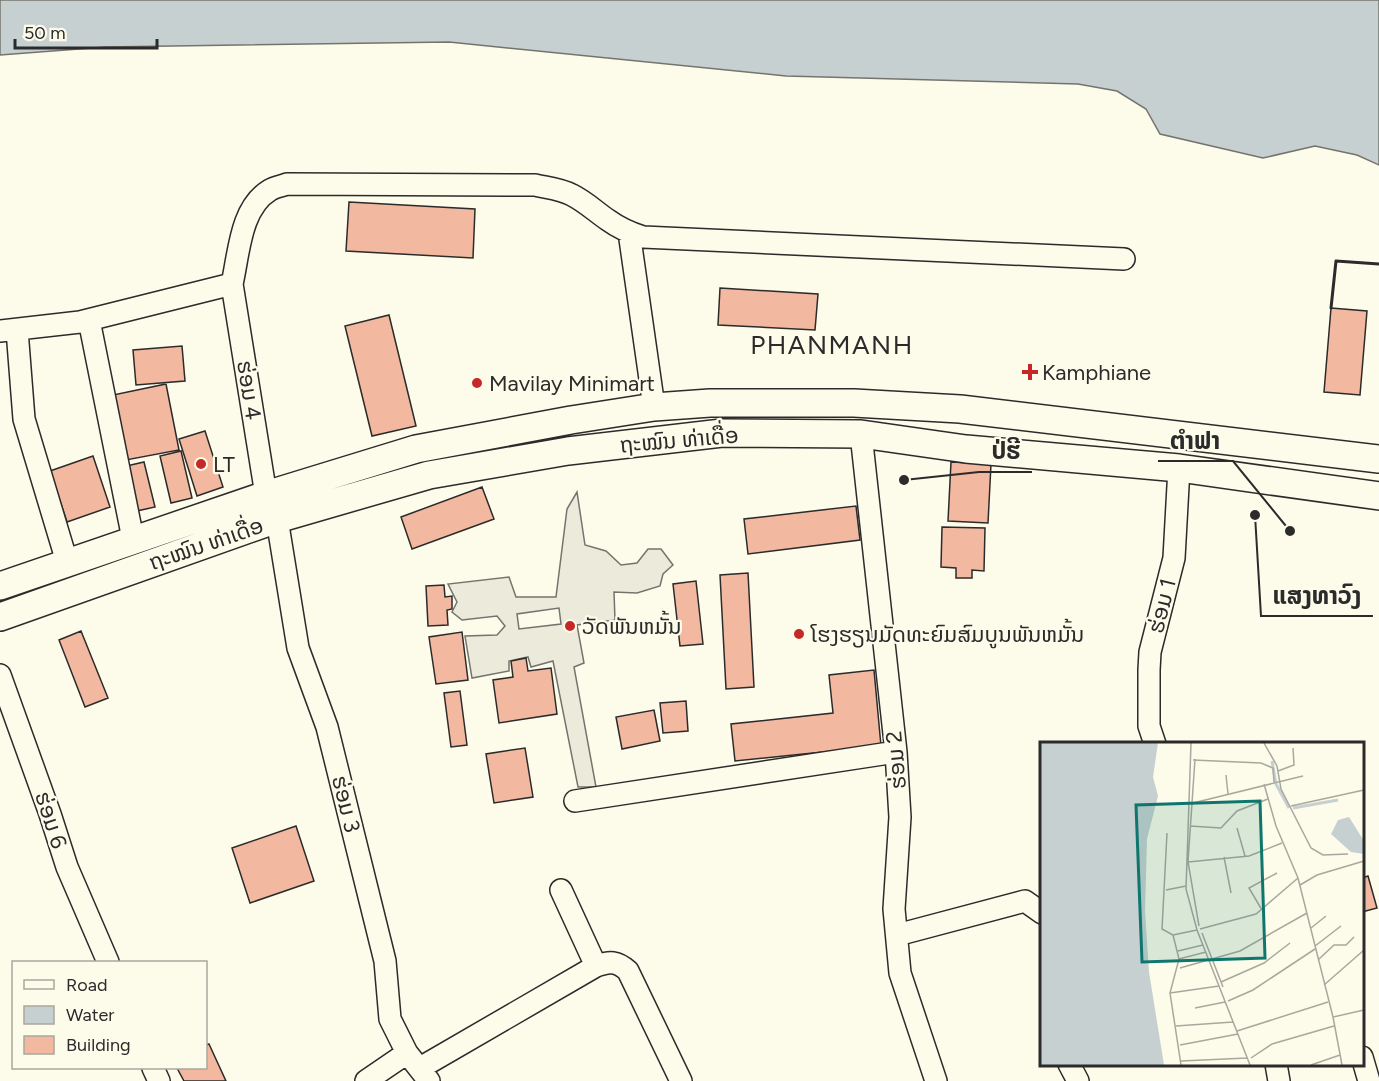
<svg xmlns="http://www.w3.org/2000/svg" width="1379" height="1081" font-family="Figtree,'Noto Sans Lao',sans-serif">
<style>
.parking{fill:#eceadb;stroke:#74746e;stroke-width:1.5;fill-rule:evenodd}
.water{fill:#c7d0d0;stroke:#74746e;stroke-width:1.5}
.building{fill:#f2b8a0;stroke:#2b2b2b;stroke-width:1.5}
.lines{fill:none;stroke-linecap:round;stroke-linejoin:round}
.minor-casing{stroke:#2b2b2b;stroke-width:24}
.major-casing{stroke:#2b2b2b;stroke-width:30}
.minor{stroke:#fdfbea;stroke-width:21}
.major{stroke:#fdfbea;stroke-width:27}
.wall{stroke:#2b2b2b;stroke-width:3}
.poi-dot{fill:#c62828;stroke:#fdfbea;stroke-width:2}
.labels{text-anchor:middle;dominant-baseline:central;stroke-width:4.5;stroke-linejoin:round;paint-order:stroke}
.poi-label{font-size:22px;fill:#2b2b2b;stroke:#fdfbea;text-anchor:start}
.street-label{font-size:22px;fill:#2b2b2b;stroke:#fdfbea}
.quarter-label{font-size:26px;letter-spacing:1.5px;fill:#2b2b2b;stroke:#fdfbea}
.inset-river{fill:none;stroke:#c7d0d0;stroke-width:3}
.inset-road{fill:none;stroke:#a9a89e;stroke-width:1.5}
.view{fill:#0f766e;fill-opacity:0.15;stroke:#0f766e;stroke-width:3}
.inset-edge{fill:none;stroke:#2b2b2b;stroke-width:3}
.leader{fill:none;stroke:#2b2b2b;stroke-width:2}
.callout-dot{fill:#2b2b2b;stroke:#fdfbea;stroke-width:2}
.callout-label{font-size:24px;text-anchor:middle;font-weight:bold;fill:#2b2b2b;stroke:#fdfbea;stroke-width:4.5;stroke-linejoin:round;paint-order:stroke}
</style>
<rect width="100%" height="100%" fill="#fdfbea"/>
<path class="parking" d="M577 492 585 545 606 551 621 565 637 563 648 549H661L673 565 663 574 660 586 637 593 614 592 615 620 577 625 584 663 574 667 596 787H578L553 661 531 667 528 657 509 661V671L472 678 465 636 497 635 505 626 497 616 462 620 452 612 457 602 448 584 509 577 516 597H556L567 509ZM559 608 561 624 519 629 517 614Z"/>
<path class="water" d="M0 0H1379V165L1357 155 1315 146 1263 158 1160 134 1146 109 1117 91 1078 84 786 76 449 42 105 47 0 55Z"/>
<path class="building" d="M349 202 475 209 473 258 346 251Z
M720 288 818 294 815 330 718 325Z
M1331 308 1367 311 1360 395 1324 392Z
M389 315 416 426 372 436 345 326Z
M182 346 185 381 136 385 133 350Z
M166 384 179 450 126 460 113 395Z
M205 431 223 487 197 496 179 439Z
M181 451 192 498 171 503 160 456Z
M93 456 110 507 67 522 50 471Z
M144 462 155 507 132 512 122 467Z
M951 462 991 464 988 523 948 521Z
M482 487 494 519 412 549 401 517Z
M856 506 860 540 748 554 744 519Z
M942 527 985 528 984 571 972 570V578H956V568L941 567Z
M748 573 754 687 726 689 720 575Z
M696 581 703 644 680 646 673 584Z
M444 585 445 597 452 596V609L447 610 448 625 428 626 426 586Z
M81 631 108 698 85 707 59 640Z
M462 632 468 680 436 684 429 637Z
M526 658 528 671 551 668 557 714 499 723 493 680 513 677 511 661Z
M874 670 881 746 735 761 731 724 833 713 829 675Z
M460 691 467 745 451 747 444 693Z
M686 701 688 731 663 733 660 703Z
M654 710 660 741 622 749 616 717Z
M525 748 533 797 494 803 486 754Z
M296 826 314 881 250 903 232 848Z
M1368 876 1377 908 1362 912V878Z
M209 1044 226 1081H184L177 1068H206V1045Z"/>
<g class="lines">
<g class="minor-casing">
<path id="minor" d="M629 232 654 407
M232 284 266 495
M89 320 133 539
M17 330 24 419 67 562
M0 331 80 322 232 284C239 254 240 208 270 190 275 187 282 186 287 184L535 185C548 188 561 189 572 195 586 202 596 212 608 220 619 228 630 233 643 237L1124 259
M861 434 896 752 900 817 894 909 900 973 936 1081
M277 519 298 648 327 727 385 961 390 1019 407 1053 429 1081
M0 675 50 814 67 867 108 962
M1155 744 1149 726V670L1150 652 1174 558 1179 468
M575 801 896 752
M561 890 596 966
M897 935 1025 901 1042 913
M1362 1057 1369 1081
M1069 1064 1078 1081
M1276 1064 1279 1081
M153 1068 159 1081
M420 1068 596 966C610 961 617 961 628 971L681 1081
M366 1081 407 1053"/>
</g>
<g class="major-casing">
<path id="major" d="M0 586 266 495 416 449 571 420 654 407 710 403H854L960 409 1379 459
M0 617 277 519 429 475 568 451 722 433 861 434 966 449 1179 468 1379 496"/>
</g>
<use href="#minor" class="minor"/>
<use href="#major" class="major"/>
<path class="wall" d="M1331 308 1336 261 1379 264"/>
</g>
<g class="poi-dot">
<path d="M1027 363h6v6h6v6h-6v6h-6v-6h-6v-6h6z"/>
<circle cx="477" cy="383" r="6"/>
<circle cx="201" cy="464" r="6"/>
<circle cx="570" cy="626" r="6"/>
<circle cx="799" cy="634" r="6"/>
</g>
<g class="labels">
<g class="poi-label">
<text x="1042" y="372">Kamphiane</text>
<text x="489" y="383">Mavilay Minimart</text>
<text x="213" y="464">LT</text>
<text x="582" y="626">ວັດພັນຫມັ້ນ</text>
<text x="811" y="634">ໂຮງຮຽນມັດທະຍົມສົມບູນພັນຫມັ້ນ</text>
</g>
<g class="street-label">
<text transform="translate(249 390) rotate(81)">ຮ່ອມ 4</text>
<text transform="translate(679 440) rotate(-5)">ຖະໝົນ ທ່າເດື່ອ</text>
<text transform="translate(206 544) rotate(-19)">ຖະໝົນ ທ່າເດື່ອ</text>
<text transform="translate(1162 606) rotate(-76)">ຮ່ອມ 1</text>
<text transform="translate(896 760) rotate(-95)">ຮ່ອມ 2</text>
<text transform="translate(346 804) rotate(76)">ຮ່ອມ 3</text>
<text transform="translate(51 820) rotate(72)">ຮ່ອມ 6</text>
</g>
<g class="quarter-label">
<text x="832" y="345">PHANMANH</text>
</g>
</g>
<g transform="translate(1040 742)">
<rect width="324" height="324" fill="#fdfbea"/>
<path d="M0 1H118L113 35 118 54 107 97 105 169 109 230 124 323H0ZM309 75 324 99V112L311 110 291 92 298 78Z" fill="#c7d0d0"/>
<path class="inset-river" d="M232 19 236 42 249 66M253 66 298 58"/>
<path class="inset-road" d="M151 1 146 147 157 188 210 323M224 1 237 24 241 47 271 106 283 113 308 112M155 17 148 120 159 184M153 18 221 21 233 26 234 40M238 29 254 23 253 6M186 33 188 52M224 42 236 84 258 136 293 275M153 61 263 34M251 64 324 48M150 84 181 86 197 69 228 57M197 86 205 114M127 91 122 187 133 193 139 217 130 251 141 323M184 115 191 151M148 120 209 114 242 101M260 143 277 133 324 119M126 148 146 144M222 168 209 146 237 131M271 186 286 174M160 187 216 172 258 136M162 191 183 245M133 193 157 188M275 204 301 184M138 209 163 203M139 217 166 210M278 218 294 203H306L314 195M140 226 200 209 267 171M181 240 224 221 250 201M284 243 324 208M130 251 179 244M188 259 213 248 275 207M155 266 185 260M136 284 193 280M197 289 288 260M140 303 198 292M211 316 232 302 294 284M141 319 207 316M271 323 300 313M302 323 293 275 324 268"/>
<path class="view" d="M220 59 225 216 102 220 96 63Z"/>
<rect width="324" height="324" class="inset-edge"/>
</g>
<path class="leader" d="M1290 531L1233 461H1158M904 480L979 472H1032M1255 515L1261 616H1373"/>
<g class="callout-dot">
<circle cx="1290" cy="531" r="6"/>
<circle cx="904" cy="480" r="6"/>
<circle cx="1255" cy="515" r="6"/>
</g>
<g class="callout-label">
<text x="1195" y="449">ຕຳຟາ</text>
<text x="1006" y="459">ປ່ຮີ</text>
<text x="1317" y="604">ແສງທາວົງ</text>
</g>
<rect x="12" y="961" width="195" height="108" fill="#fdfbea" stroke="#a9a89e" stroke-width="1.5"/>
<rect x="24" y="980" width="30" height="9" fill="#fdfbea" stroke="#a9a89e" stroke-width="1.5"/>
<text x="66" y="991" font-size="18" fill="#2b2b2b">Road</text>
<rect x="24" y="1006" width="30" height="18" fill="#c7d0d0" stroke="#a9a89e" stroke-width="1.5"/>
<text x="66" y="1021" font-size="18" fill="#2b2b2b">Water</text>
<rect x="24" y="1036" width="30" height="18" fill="#f2b8a0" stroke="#a9a89e" stroke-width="1.5"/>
<text x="66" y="1051" font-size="18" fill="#2b2b2b">Building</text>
<path d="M15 39v9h142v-9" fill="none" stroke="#2b2b2b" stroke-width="3"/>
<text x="24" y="39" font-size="18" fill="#2b2b2b" stroke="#fdfbea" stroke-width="4.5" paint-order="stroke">50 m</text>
</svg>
